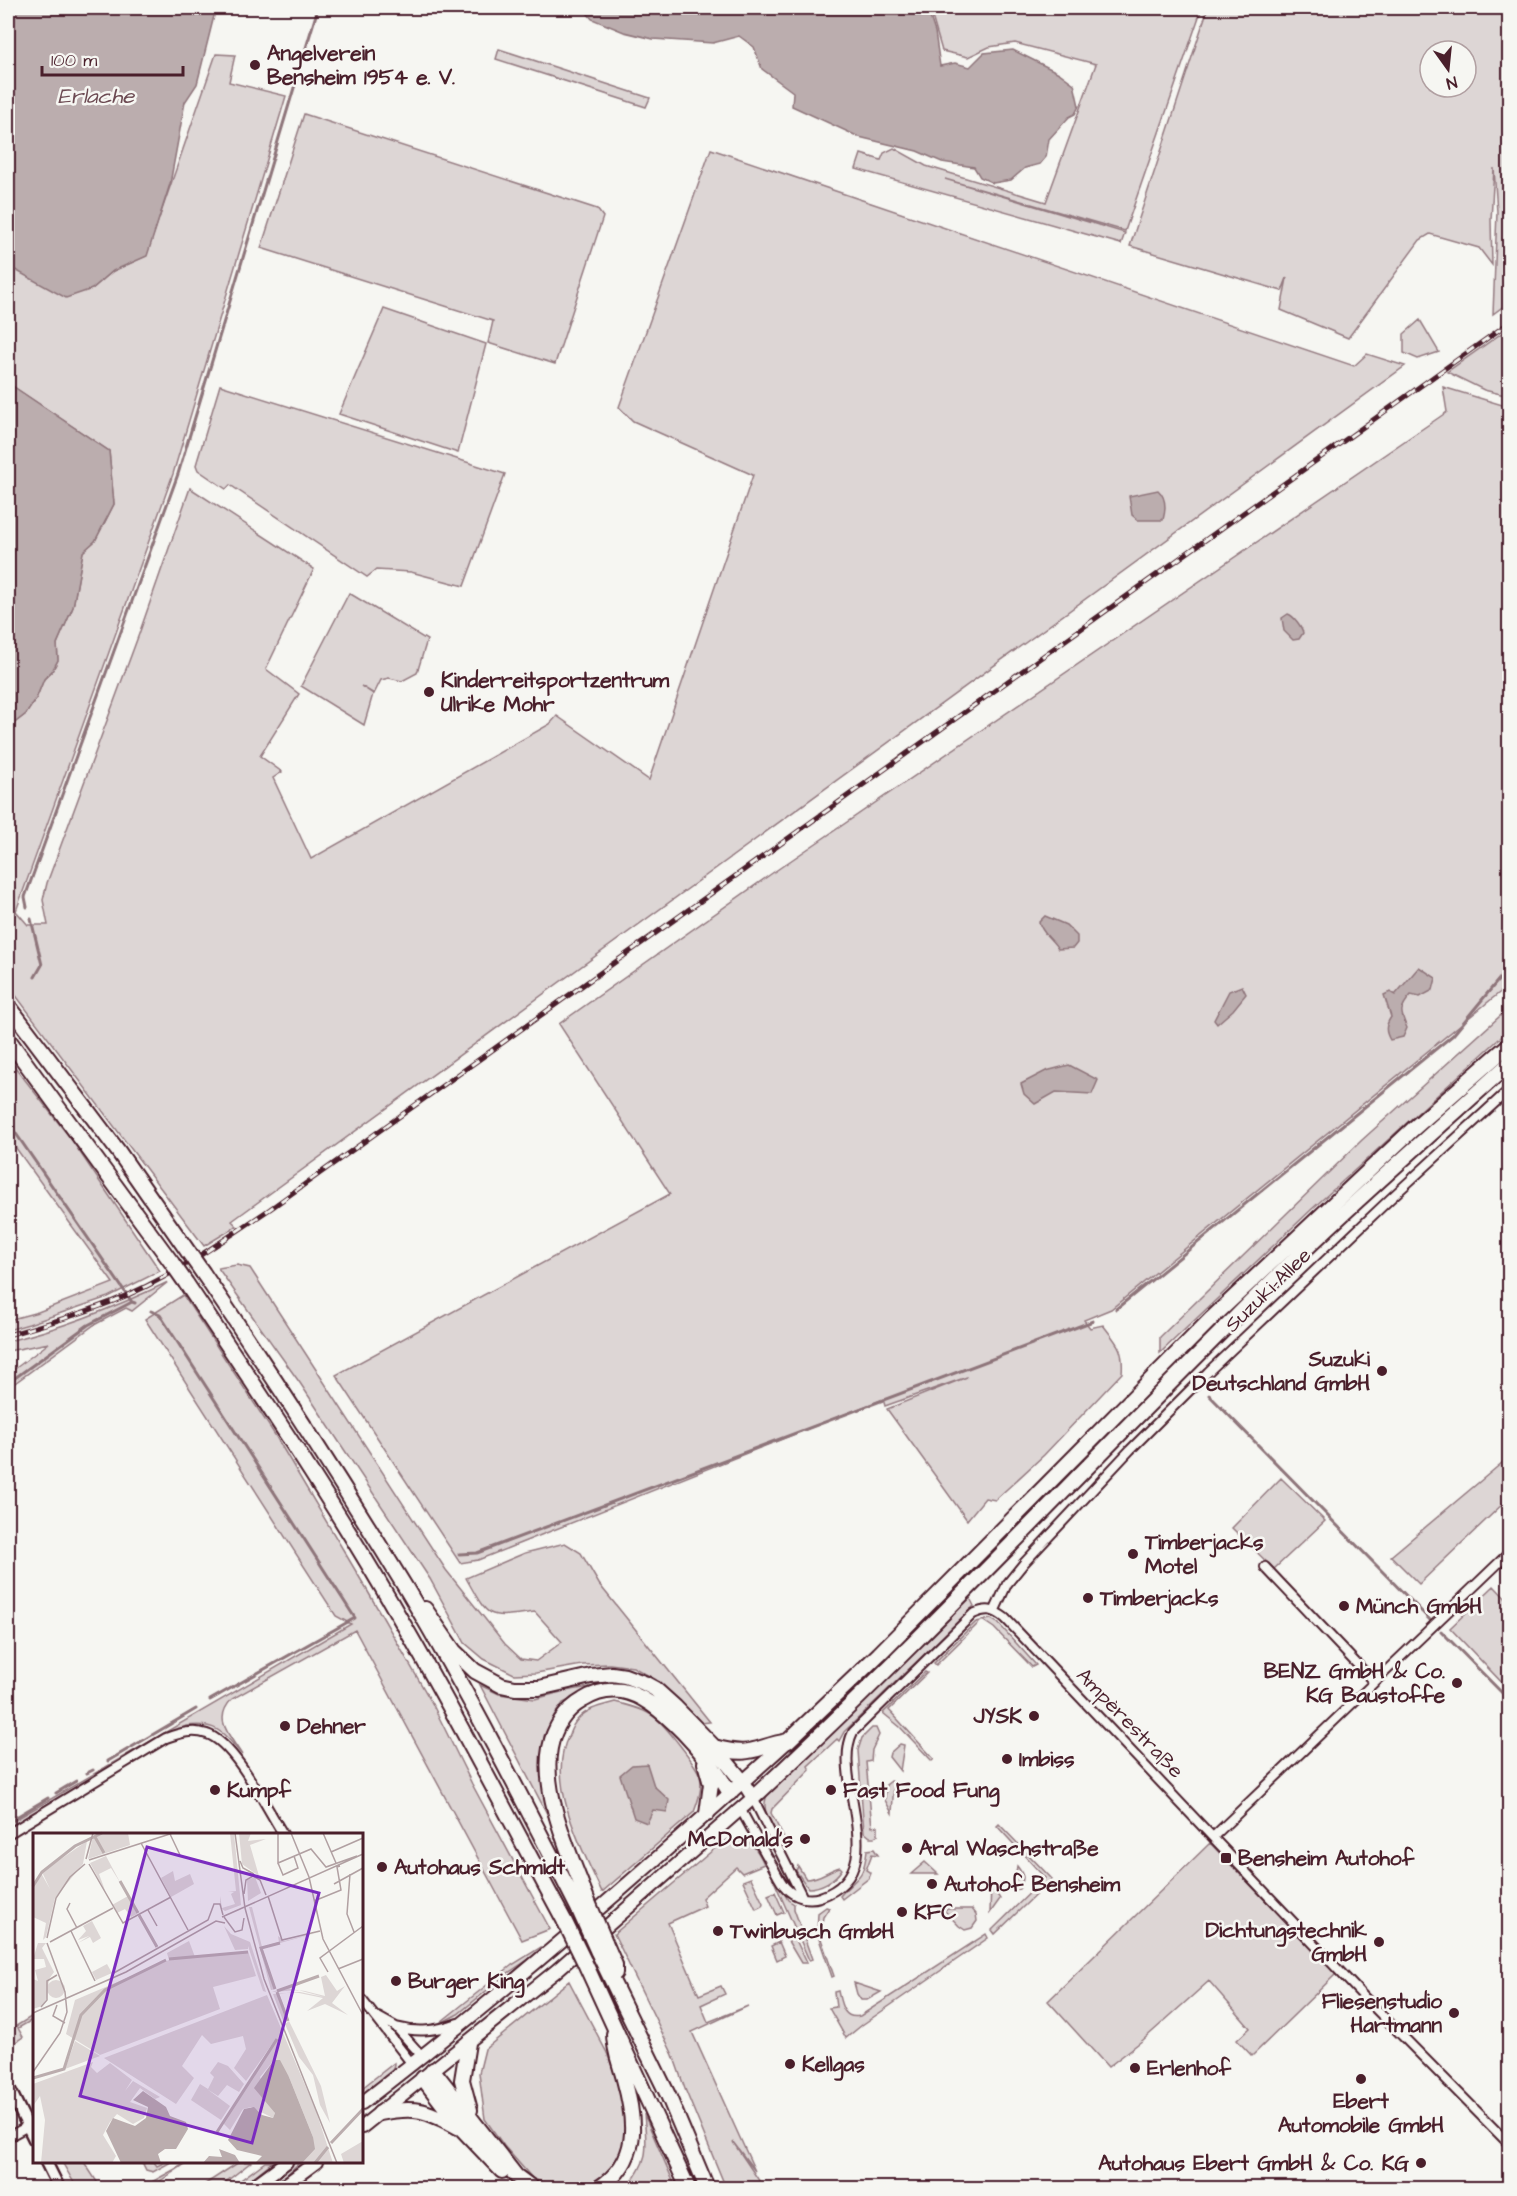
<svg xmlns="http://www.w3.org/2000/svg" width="1517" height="2196" font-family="'Architects Daughter',sans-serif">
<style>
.green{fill:#ddd6d5;stroke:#947a80;stroke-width:1.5;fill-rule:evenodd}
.water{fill:#bbadae;stroke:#8e747a;stroke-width:1.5}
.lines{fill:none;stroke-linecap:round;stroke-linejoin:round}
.stream{stroke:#8e747a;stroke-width:3}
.street-casing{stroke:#4a1f2b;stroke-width:12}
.secondary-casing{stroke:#4a1f2b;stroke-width:15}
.primary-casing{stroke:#4a1f2b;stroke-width:16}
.highway-casing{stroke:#4a1f2b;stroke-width:18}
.street{stroke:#f6f6f2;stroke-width:8}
.secondary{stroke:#f6f6f2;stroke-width:10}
.primary{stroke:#f6f6f2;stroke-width:12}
.highway{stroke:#f6f6f2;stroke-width:14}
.rail-casing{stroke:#4a1f2b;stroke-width:5}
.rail{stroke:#f6f6f2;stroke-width:3;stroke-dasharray:9;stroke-linecap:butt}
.highway-bridge-casing{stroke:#4a1f2b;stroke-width:18;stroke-linecap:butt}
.highway-bridge{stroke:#f6f6f2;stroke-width:14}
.poi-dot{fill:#4a1f2b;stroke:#f6f6f2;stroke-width:2}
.labels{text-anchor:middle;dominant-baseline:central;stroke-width:5;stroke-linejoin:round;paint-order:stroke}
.poi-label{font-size:21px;font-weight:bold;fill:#4a1f2b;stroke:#f6f6f2;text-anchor:start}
.street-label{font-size:21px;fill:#4a1f2b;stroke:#f6f6f2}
.water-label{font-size:22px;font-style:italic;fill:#6c4a52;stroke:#f6f6f2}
.inset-river{fill:none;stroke:#bbadae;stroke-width:3}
.inset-road{fill:none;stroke:#b1a0a2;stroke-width:1.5}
.view{fill:#7b2cbf;fill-opacity:0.15;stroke:#7b2cbf;stroke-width:3}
.inset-edge{fill:none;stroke:#4a1f2b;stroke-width:3}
</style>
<rect width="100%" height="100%" fill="#f6f6f2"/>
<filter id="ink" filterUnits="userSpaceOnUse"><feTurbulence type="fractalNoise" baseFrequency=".0167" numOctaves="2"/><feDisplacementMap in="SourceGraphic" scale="12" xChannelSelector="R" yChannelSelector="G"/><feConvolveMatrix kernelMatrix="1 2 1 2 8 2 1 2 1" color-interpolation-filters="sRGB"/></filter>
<g filter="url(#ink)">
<path class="green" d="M933 8H1202L1125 231 945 179 1125 233 1121 244 856 169 861 154 881 160 884 153 894 148 926 166 1046 202 1096 64 1015 43 989 47 968 57 942 51 931 13Z
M1208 8H1509V302L1493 314 1497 212 1494 168 1491 220 1492 265 1479 248 1430 234 1420 240 1348 338 1281 310 1287 278 1282 291 1130 246ZM1430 51H1466V87H1430Z
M499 49 650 98 646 107 496 59Z
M216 54 235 55 229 82 286 96 173 474 16 911 28 925H48L43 900 47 883 139 634 190 488 314 569 266 669 299 694 260 756 282 772 273 778 311 859 550 724 557 716 649 780 753 475 633 421 619 407 711 149 1354 366 1367 354 1405 366 232 1221 237 1226 204 1246 8 985V728L26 714 36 699 44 679 52 671 58 660 57 644 73 607 83 551 95 541 114 504 109 451 8 383V266L22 272 92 289 113 271 146 256Z
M304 114 597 209 603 217 555 364 488 343 493 321 261 248Z
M384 309 486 344 458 453 339 414Z
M1420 320 1439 352 1418 359 1404 353V334Z
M1509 328V396L1484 390 1447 372Z
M220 385 505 474 464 586 411 572 376 570 367 577 230 485 226 489 198 470 196 465Z
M1443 387 1509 407V985L1111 1309 1084 1320 1090 1328 1103 1325C1117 1343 1124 1349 1122 1373L1044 1455 995 1500 985 1498 967 1520 887 1409 967 1377 885 1406 883 1399 478 1560 460 1563 336 1375 670 1194 559 1024 771 874 1447 412Z
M349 593 427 640 417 673 402 681 389 678 381 680 374 694 361 686 373 694 364 725 301 686Z
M1509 1008V1030L1312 1209 1160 1353V1337L1362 1140Z
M8 1058 71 1139 160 1271 108 1297 29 1324 8 1330V1320L38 1312 113 1283 8 1137Z
M237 1265 250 1268 446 1570 505 1644 521 1659 536 1661 562 1642 535 1612C486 1618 490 1621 466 1578L525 1553 565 1543 581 1553 599 1584 710 1722 701 1723 655 1679 633 1667 610 1664 582 1665 536 1673 514 1674 484 1659 465 1643 430 1579 300 1383 218 1268Z
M168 1282 132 1311 126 1308 94 1325 8 1388V1374L49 1343 8 1351V1341C64 1328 116 1307 168 1282Z
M183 1295 275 1435 367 1590 432 1703 472 1784 550 1929 522 1940 355 1630 232 1699C212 1720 230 1735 242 1755 223 1732 217 1722 186 1726L8 1829V1824L351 1624 336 1616 145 1319Z
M1509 1457V1498L1419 1584 1391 1556Z
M1281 1478 1325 1521 1274 1569 1232 1528Z
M1494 1586 1509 1602V1690L1450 1628Z
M970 1598 974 1606 844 1732 839 1741 837 1739 808 1766 810 1770 772 1809 771 1813 789 1848 785 1846C774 1831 757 1809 769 1792L958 1606Z
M991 1619 998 1623 1036 1665 1032 1667 994 1628 982 1620 936 1665 934 1663 976 1622Z
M925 1672 927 1673 889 1710 934 1759 932 1761 900 1727 883 1713Z
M480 1685 499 1694 535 1699 565 1691 602 1685 563 1703 555 1714 544 1736 543 1761 557 1833Z
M615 1702C628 1705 644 1709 654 1717 665 1725 696 1764 700 1776 703 1788 698 1801 694 1812L602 1892C582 1850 545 1781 569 1735 571 1729 574 1723 578 1719 588 1708 601 1706 615 1702Z
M872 1728H876L879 1735 872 1750 871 1761 866 1762 872 1827 878 1826V1835L874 1837H870L864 1832 858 1750 862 1738Z
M900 1744 904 1745 900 1771 889 1757 890 1753Z
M891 1781 894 1782 892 1813 885 1800 886 1785Z
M999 1824 1052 1879 995 1934 992 1930 1045 1878 997 1826Z
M729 1839C751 1840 756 1846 764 1864L742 1873 736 1867 702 1898 705 1906 668 1923 699 1995 721 1986 725 1994 701 2005 708 2022 748 2006 692 2032 755 2171 733 2142 764 2188H726L685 2089 673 2055 614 1934 720 1844Z
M1210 1843 1336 1974 1252 2056 1237 2040 1250 2028 1209 1981 1143 2040 1108 2067 1048 2001Z
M874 1849 878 1855 872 1854 866 1870 871 1873 869 1878 842 1899 840 1896C857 1875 863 1882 867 1850Z
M763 1856 788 1900 794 1904V1909L812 1959 809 1960Z
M925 1862 938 1874H911Z
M798 1866 806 1879C820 1879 828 1870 840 1867L842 1869C835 1880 821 1888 808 1888L796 1871Z
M1017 1866C1024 1875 1025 1879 1019 1889L1013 1891Z
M751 1878 763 1903 762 1906 756 1909 743 1881Z
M991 1885 1000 1899 990 1913Z
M775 1892 784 1912 777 1915 768 1895Z
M826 1907 829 1908 823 1917 820 1936 834 1976 832 1977 817 1933 818 1913Z
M943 1909H972L976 1914 977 1921 972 1928 965 1930 959 1926Z
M986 1934 988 1938 862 2025 846 2038 829 2008 836 2007 834 1992 838 1991C841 2004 843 2020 860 2016Z
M795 1938 807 1963H801L788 1941Z
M779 1942 785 1956 777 1960 771 1946Z
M541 1947V1951L508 1973 458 2014 437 2025 512 1965Z
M569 1981 607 2053 624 2098 629 2128 625 2145 610 2171 586 2186 560 2187 533 2179 504 2146 485 2119 479 2073 485 2049Z
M854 1983 881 1992 867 2000H861L857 1994Z
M34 2015V2019L18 2028 23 2037 8 2047V2031Z
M394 2063C395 2077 372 2088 362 2096V2088Z
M644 2114 676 2188H627C650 2159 647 2149 644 2114Z
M62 2162H84L101 2188H77Z
M147 2162H154L157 2166 165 2162H171L153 2172 146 2170 143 2164Z
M188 2162 150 2188H141Z
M239 2162H251L218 2188H199Z
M265 2162H272L240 2188H230Z
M295 2162H300L276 2185 271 2188H260Z"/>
<path class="water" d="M8 8H216L197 84 185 102 170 184 147 256 113 271 92 289 66 298 8 266Z
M583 8H929L928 11 935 32 940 66 955 63 970 67 984 53 1013 50 1059 73 1074 84 1079 106 1075 114 1069 117 1049 139 1046 157 1040 164 1025 168 1011 180 993 183 980 177 974 167 942 162 917 151 859 137 792 106 793 92 762 69 754 47 739 36 713 43 653 39 624 32 592 19Z
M8 383 109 451 114 504 95 541 83 552 73 607 57 644 58 660 52 671 44 679 36 699 26 714 8 728Z
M1158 490C1167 498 1166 509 1163 520H1138L1132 515 1129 496Z
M1288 614C1294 616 1302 627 1303 633L1299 639 1293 640 1284 631 1282 618Z
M1045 916 1066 925 1077 936V943L1073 948 1058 949C1052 939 1042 934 1039 922Z
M1419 967 1436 978 1433 990 1420 997 1411 995C1399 1009 1400 1012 1407 1028L1403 1037 1390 1040C1385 1031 1385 1026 1391 1017L1384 995 1390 992 1395 995Z
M1242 986 1246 994 1233 1010 1217 1024 1214 1020 1229 991Z
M1069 1065 1098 1080 1092 1094 1056 1092 1035 1104 1024 1094 1021 1084 1046 1071Z
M647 1764 654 1786 669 1800 667 1812 653 1810 647 1823 634 1818 620 1775 632 1765Z"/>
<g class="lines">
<path class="stream" d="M27 907 25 897 178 474 318 8
M31 919 42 965 35 977
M8 1122 132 1302
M1116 1309 1453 1035 1510 966
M151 1311 160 1315 355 1618 210 1700
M8 1383 88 1325 132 1302 135 1303
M1209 1395 1430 1620
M459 1554 477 1553 1093 1321
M1441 1631 1510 1701
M108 1761 196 1709
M87 1773 93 1770
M56 1793 76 1781
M8 1822 48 1798"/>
<g class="street-casing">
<path id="street" d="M1265 1567 1374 1682
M995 1610 1007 1584 1024 1563 1130 1450 1208 1372 1390 1199 1510 1089
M753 1798 803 1898
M740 1808C750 1827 761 1846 772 1865 776 1872 780 1882 786 1888 794 1897 808 1901 820 1897 896 1871 829 1779 853 1732L973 1614C987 1608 993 1609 1005 1618L1365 1998 1510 2145
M8 1834 166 1738C180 1733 193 1729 207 1734 235 1743 267 1809 283 1834
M1213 1837 1510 1552
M362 2000 412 2064
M378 2017 396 2027 422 2056
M396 2027C418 2033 436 2031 458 2023
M8 2137 28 2126"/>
</g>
<g class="secondary-casing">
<path id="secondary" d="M8 2086 34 2139
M46 2162 59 2188"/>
</g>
<g class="primary-casing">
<path id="primary" d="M362 2103C510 1989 650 1866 788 1741
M362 2127 556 1971 753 1798 743 1782
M251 2188 286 2162
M281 2188 316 2162"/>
</g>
<g class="highway-casing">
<path id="highway" d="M8 1005 118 1151 189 1253
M8 1039 172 1263
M203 1273C274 1377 342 1483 407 1590 469 1694 524 1802 579 1910
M186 1283C262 1396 338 1509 405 1627 461 1724 512 1824 565 1922
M425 1609 454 1651 475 1671 501 1685 515 1688H539L591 1676 612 1674 625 1676 644 1683 655 1689 675 1707 714 1747 743 1782
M714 1747C752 1758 754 1747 788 1741L879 1654 1212 1318 1413 1129 1510 1044
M705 1763 711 1784 707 1814
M753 1798C918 1645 1071 1481 1230 1323 1320 1232 1415 1148 1510 1063
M588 1902C572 1858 541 1795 550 1748 554 1728 565 1710 583 1700 594 1693 608 1689 622 1691 660 1697 711 1761 730 1793
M605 1942 615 1965V1973
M597 1950 668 2095 707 2188
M584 1961 688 2188
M468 2043 462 2080 470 2110
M433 2070 516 2176 532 2188
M423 2078 462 2129 502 2171
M380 2113C416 2106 426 2110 458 2127
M599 2188C640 2161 636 2122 624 2079 620 2064 614 2050 614 2034"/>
</g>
<use href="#street" class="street"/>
<use href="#secondary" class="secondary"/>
<use href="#primary" class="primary"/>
<use href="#highway" class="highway"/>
<g class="rail-casing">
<path id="rail" d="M8 1335C60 1320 114 1305 162 1278 199 1258 234 1233 270 1209L1510 322"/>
</g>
<use href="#rail" class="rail"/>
<g class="highway-bridge-casing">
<path id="highway-bridge" d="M189 1253 203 1273
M172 1263 186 1283
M588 1902 605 1942
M579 1910 597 1950
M565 1922 584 1961"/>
</g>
<use href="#highway-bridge" class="highway-bridge"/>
</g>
</g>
<g class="poi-dot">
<circle cx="255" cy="65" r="6"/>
<circle cx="429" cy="692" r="6"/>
<circle cx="1382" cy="1371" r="6"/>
<circle cx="1133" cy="1554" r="6"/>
<circle cx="1088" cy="1598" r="6"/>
<circle cx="1344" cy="1606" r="6"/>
<circle cx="1457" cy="1683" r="6"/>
<circle cx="1034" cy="1716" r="6"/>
<circle cx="285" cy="1726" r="6"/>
<circle cx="1007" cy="1759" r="6"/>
<circle cx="215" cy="1790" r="6"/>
<circle cx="831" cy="1790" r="6"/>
<circle cx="805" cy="1839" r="6"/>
<circle cx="907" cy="1848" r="6"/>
<rect x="1220" y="1852" width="12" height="12" rx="3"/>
<circle cx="382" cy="1867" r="6"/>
<circle cx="932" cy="1884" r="6"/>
<circle cx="902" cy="1912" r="6"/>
<circle cx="718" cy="1931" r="6"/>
<circle cx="1379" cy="1942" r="6"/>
<circle cx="396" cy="1981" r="6"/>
<circle cx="1454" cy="2013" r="6"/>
<circle cx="790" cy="2064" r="6"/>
<circle cx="1135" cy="2068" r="6"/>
<circle cx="1361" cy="2079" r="6"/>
<circle cx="1421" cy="2163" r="6"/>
</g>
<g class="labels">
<g class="poi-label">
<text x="267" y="53">Angelverein<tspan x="267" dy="24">Bensheim 1954 e. V.</tspan></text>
<text x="441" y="680">Kinderreitsportzentrum<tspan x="441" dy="24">Ulrike Mohr</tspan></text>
<text x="1370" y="1359" text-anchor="end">Suzuki<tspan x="1370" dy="24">Deutschland GmbH</tspan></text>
<text x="1145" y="1542">Timberjacks<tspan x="1145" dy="24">Motel</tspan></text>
<text x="1100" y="1598">Timberjacks</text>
<text x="1356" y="1606">Münch GmbH</text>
<text x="1445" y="1671" text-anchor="end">BENZ GmbH &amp; Co.<tspan x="1445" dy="24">KG Baustoffe</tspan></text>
<text x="1022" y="1716" text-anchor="end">JYSK</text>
<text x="297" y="1726">Dehner</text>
<text x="1019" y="1759">Imbiss</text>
<text x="227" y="1790">Kumpf</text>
<text x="843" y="1790">Fast Food Fung</text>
<text x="793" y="1839" text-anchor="end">McDonald's</text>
<text x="919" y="1848">Aral Waschstraße</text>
<text x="1238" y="1858">Bensheim Autohof</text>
<text x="394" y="1867">Autohaus Schmidt</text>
<text x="944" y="1884">Autohof Bensheim</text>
<text x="914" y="1912">KFC</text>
<text x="1367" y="1930" text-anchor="end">Dichtungstechnik<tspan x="1367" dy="24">GmbH</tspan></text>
<text x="730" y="1931">Twinbusch GmbH</text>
<text x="408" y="1981">Burger King</text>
<text x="1442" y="2001" text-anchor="end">Fliesenstudio<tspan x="1442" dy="24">Hartmann</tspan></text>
<text x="802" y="2064">Kellgas</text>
<text x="1147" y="2068">Erlenhof</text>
<text x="1361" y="2101" text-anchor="middle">Ebert<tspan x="1361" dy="24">Automobile GmbH</tspan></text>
<text x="1409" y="2163" text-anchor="end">Autohaus Ebert GmbH &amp; Co. KG</text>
</g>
<g class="street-label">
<text transform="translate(1268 1290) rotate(-44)">Suzuki-Allee</text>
<text transform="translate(1130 1723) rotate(46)">Ampèrestraße</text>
</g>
<g class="water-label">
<text x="96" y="96">Erlache</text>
</g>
</g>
<g transform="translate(33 1833)">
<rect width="330" height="330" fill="#f6f6f2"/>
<path d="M71 0H95L97 12 55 26 60 3ZM197 0H201L208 72 192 78 189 76 187 69V63L189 75 202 71 198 61 201 59H195L203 58ZM206 0H218L215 8 233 6 217 12 226 43 209 31ZM54 8 50 31 22 65 13 104 10 107 13 90 0 84V53L8 40 17 56 9 39ZM73 23 88 51 78 35 66 41 73 60 57 30ZM140 38 142 48 157 41 161 51 138 64 128 45ZM222 44 228 60 215 68 214 47ZM95 63 104 81 98 84 92 76 84 80 79 72ZM216 74H219L229 114 246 109 245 103 251 108 287 99 229 115 243 156 238 157ZM59 88 68 105 60 110 57 104 45 110 56 103 45 107 53 98 50 93ZM191 93 198 101 217 109 233 159 230 158 215 113V116L202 117ZM156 108 162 124 215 118 223 143 180 154 187 176 67 222 33 201 42 167 136 127 134 120ZM5 110H13L9 115 21 139 16 146 14 165 9 173 0 176V146L5 148 2 137 13 134 11 126H0ZM74 131 79 140 63 147 59 139ZM293 142 304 158 312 153 299 170 315 182 292 171 274 178 290 165 266 160H246L256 187 251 190 240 161 267 159 291 164 265 157 239 159 285 143 256 156 272 158 292 163 288 144ZM14 156a9 9 0 1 1 18 0a9 9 0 1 1-18 0ZM234 162 283 278 300 330H269L279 316 280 304 256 244 241 227 227 244 242 280 240 285 218 274 210 276 197 297 190 290 244 204 213 248 201 235 213 216 210 203 178 211 169 202 149 233 161 245 143 271 71 225ZM256 188 288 253 297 290 287 272 280 242 266 224 252 191ZM42 208 67 223 32 236ZM60 229 58 234 64 240 77 230 99 247 92 258 100 248 127 264 122 266 107 255 97 269 114 275 111 285 100 291 84 281 77 289 70 302 83 323 79 330H8L12 287 7 263 0 273V251ZM185 229 195 233 211 251 206 259 194 252 185 263 174 256 197 273 188 287 158 267 167 251 175 256 181 244 177 240ZM330 308V330H311L308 321Z" fill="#ddd6d5"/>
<path d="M241 227H247L256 244 280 304 282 316 269 330H222L229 323 204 317 195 307 211 276 221 274 229 282 240 285 242 280 221 255ZM110 258 133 274 137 283 153 289 155 296 143 316H132L125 321 128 330H88L73 298 80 285 102 293 113 285 115 274 100 267ZM186 316 202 322 207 330H170L176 323 189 324Z" fill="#bbadae"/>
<path class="inset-river" d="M62 4 71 20M87 48 105 80M0 53 9 39 42 13 69 0M106 82 124 114M136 126 215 119M242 156 228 115 247 110M244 158 286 143M244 159 255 188M0 245 31 236 48 182 72 157 133 127M184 299 244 206M298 310 330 276M282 330 295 314"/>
<path class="inset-road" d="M202 0 212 75 231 146 304 330M245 0V30L278 16 293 34 324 23M258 0 276 44 290 106 330 182M290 0 303 30M137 1 147 22M108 10 155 97M298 19 330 5M53 26 60 0M56 27 140 0M207 28 210 35 221 41M245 30 250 42 265 35 261 23M56 31 90 90 138 64M317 41 314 81 321 99M301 51 330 35M211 61 213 47 220 43 227 47 233 62M235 63 249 107 287 98M281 68 308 57 304 34 307 33M37 70 34 76 44 95M115 77 124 93M189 84 330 21M191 84 202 99 209 97 211 85M38 98 62 148M14 105 23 65 37 44 52 31M17 109 80 75M305 136 330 126M295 139 287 125 330 93M79 141 175 87 181 71H187L190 82M24 172 20 183 32 190M8 174 14 167V148L24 142M0 180 93 139 183 88 192 90M0 239 27 200 34 179 32 159 14 110"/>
<path class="view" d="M114 14 286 60 219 310 47 263Z"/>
<rect width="330" height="330" class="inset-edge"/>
</g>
<rect width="1517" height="2196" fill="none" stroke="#f6f6f2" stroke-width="30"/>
<rect x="15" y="15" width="1487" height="2166" fill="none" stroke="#4a1f2b" stroke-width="2" filter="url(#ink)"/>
<g transform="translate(1448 69) rotate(165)"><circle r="28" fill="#f6f6f2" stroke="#b1a0a2" stroke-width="1.5"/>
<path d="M0-4.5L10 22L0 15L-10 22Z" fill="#4a1f2b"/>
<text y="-9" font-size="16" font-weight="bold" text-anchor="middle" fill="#4a1f2b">N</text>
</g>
<path d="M42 66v9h141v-9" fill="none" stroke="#4a1f2b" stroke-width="3"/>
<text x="51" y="66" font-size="18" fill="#4a1f2b" stroke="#f6f6f2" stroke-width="4.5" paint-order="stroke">100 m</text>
</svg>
